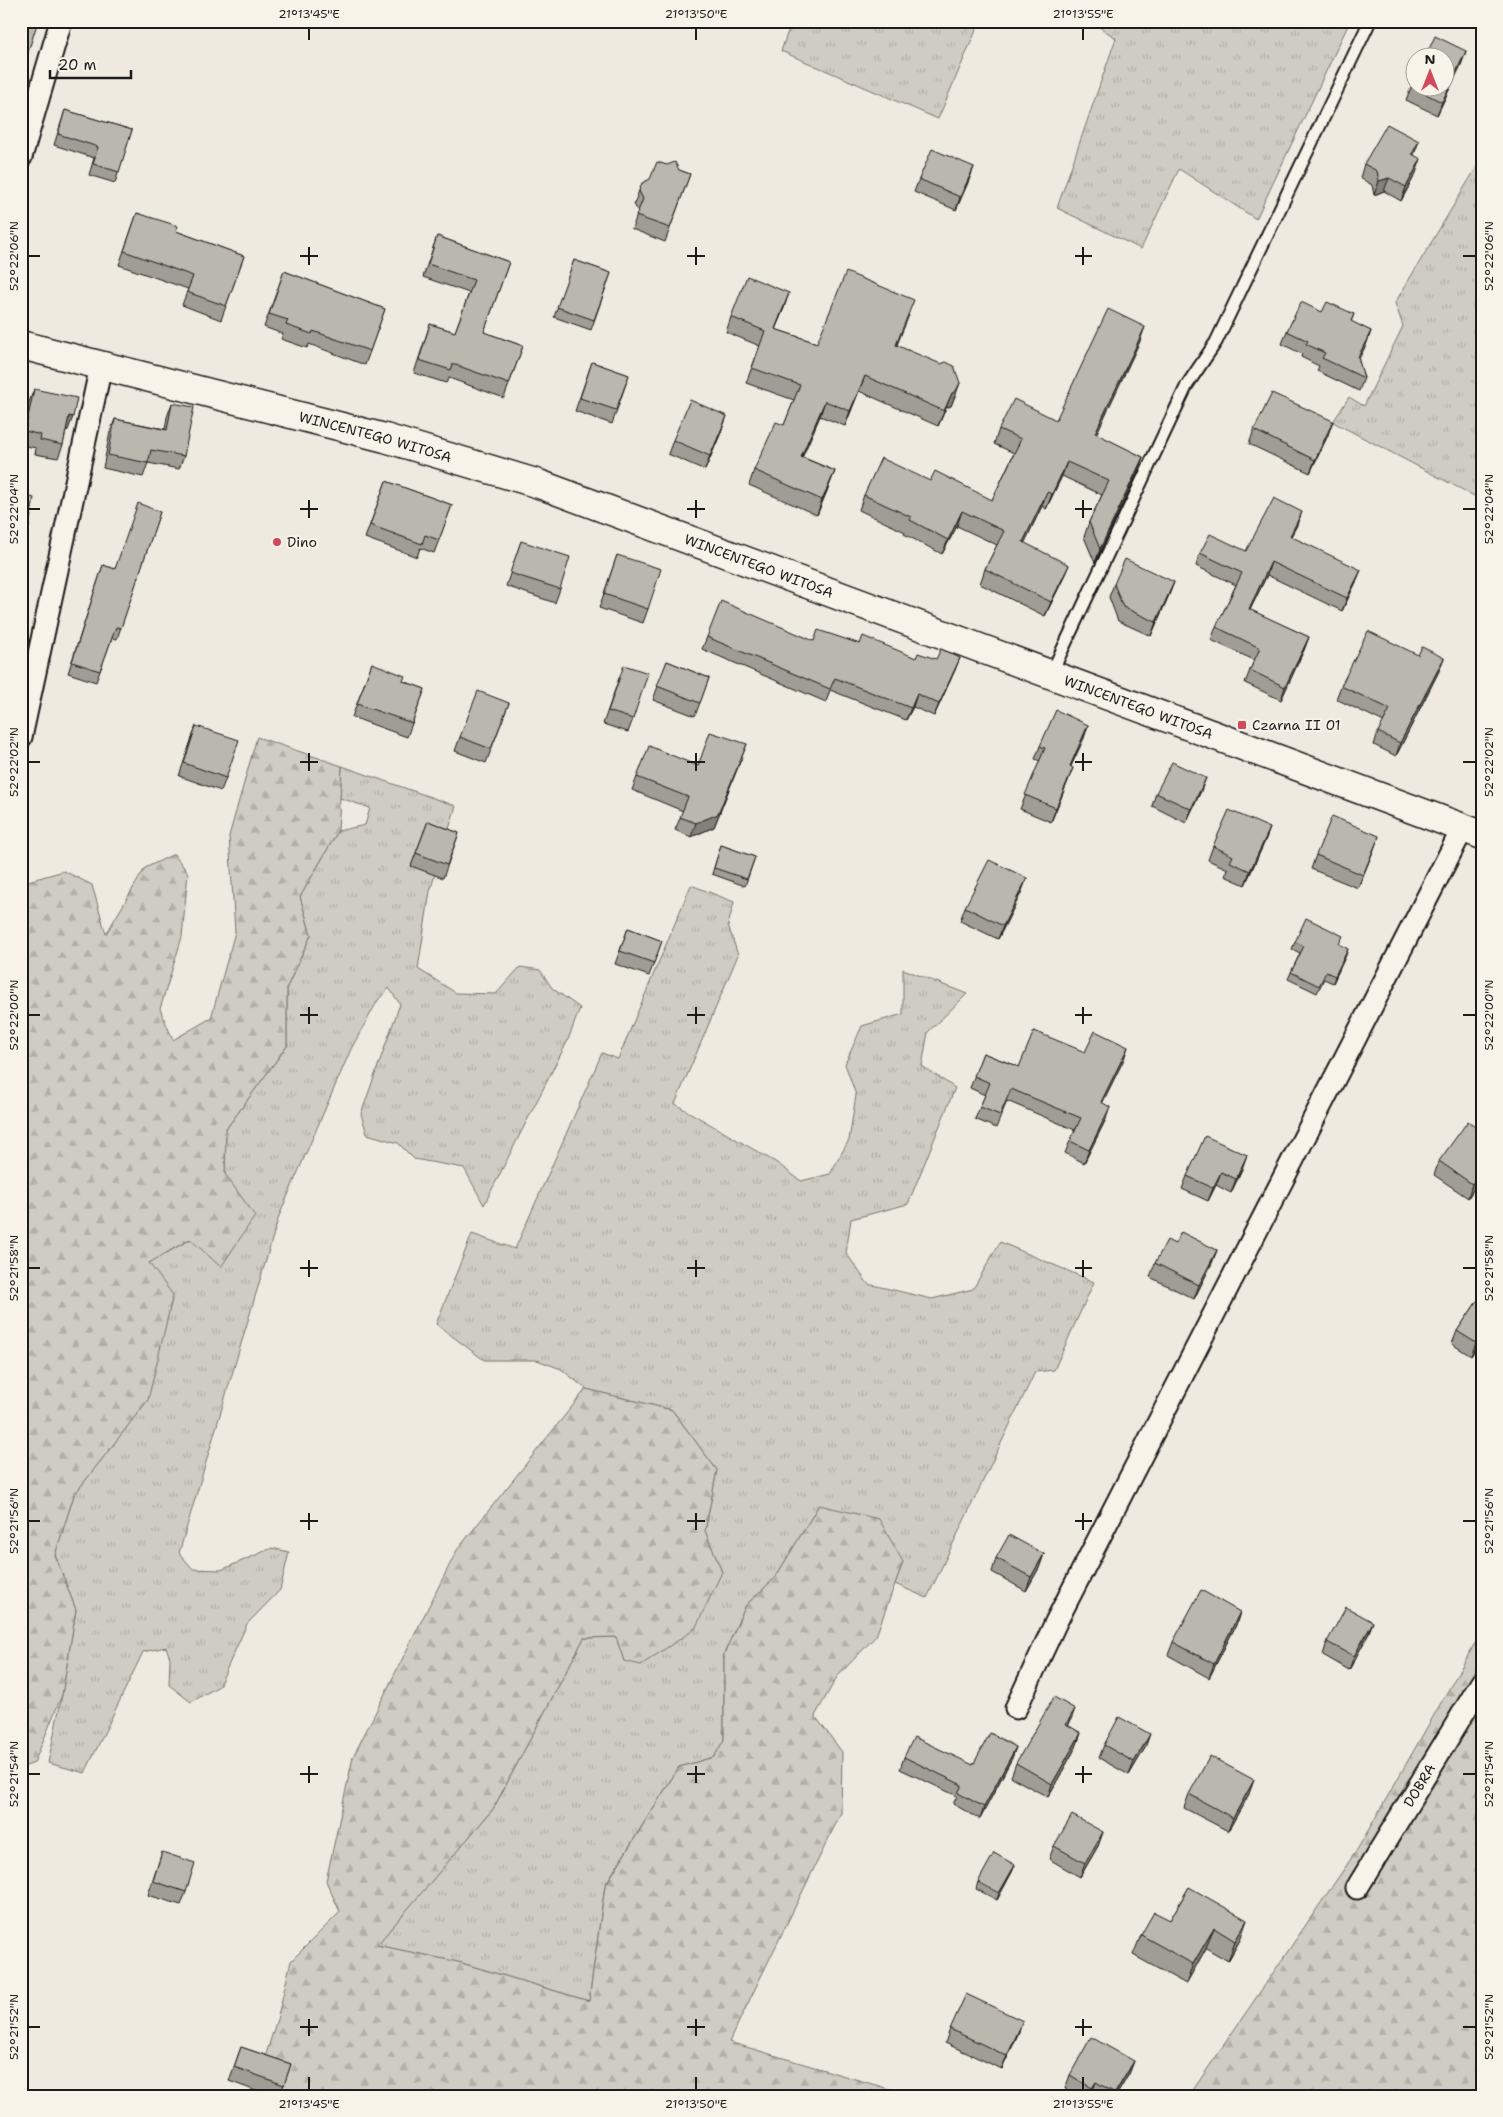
<svg xmlns="http://www.w3.org/2000/svg" width="1503" height="2117" font-family="'Shantell Sans',sans-serif">
<style>
.grass{fill:url(#grass-tufts);stroke:#767470}
.forest{fill:url(#forest-firs);stroke:#767470}
.lines{fill:none;stroke-linecap:round;stroke-linejoin:round}
.lane-casing{stroke:#1c1c1c;stroke-width:15}
.street-casing{stroke:#1c1c1c;stroke-width:25}
.secondary-casing{stroke:#1c1c1c;stroke-width:31}
.lane{stroke:#f7f3e8;stroke-width:11}
.street{stroke:#f7f3e8;stroke-width:21}
.secondary{stroke:#f7f3e8;stroke-width:28}
.wall{fill:#a09d96;stroke:#1c1c1c}
.shaded-wall{fill:#82807a;stroke:#1c1c1c}
.building{fill:#bab7af;stroke:#1c1c1c}
.ticks{fill:none;stroke:#1c1c1c;stroke-width:2}
.poi-dot{fill:#d1495b;stroke:#f7f3e8;stroke-width:2}
.labels{text-anchor:middle;dominant-baseline:central;stroke-width:4;stroke-linejoin:round;paint-order:stroke}
.street-label{font-size:14px;fill:#1c1c1c;stroke:#f7f3e8}
.poi-label{font-size:14px;fill:#1c1c1c;stroke:#f7f3e8;text-anchor:start}
.neatline{fill:none;stroke:#1c1c1c;stroke-width:2}
.ticks-label{font-size:12px;text-anchor:middle;fill:#1c1c1c}
</style>
<defs>
<pattern id="grass-tufts" width="24" height="20" patternUnits="userSpaceOnUse" patternTransform="scale(1.25)"><rect width="24" height="20" fill="#cfccc3"/><path d="M3 7l-1-3M5 7V3M7 7l1-3M15 17l-1-3M17 17v-4M19 17l1-3" fill="none" stroke="#b1afa7"/></pattern>
<pattern id="forest-firs" width="22" height="20" patternUnits="userSpaceOnUse" patternTransform="scale(1.25)"><rect width="22" height="20" fill="#cfccc3"/><path d="M5 1l3.5 6h-7zM16 11l3.5 6h-7z" fill="#b1afa7"/></pattern>
</defs>
<rect width="100%" height="100%" fill="#eeeae0"/>
<filter id="ink" filterUnits="userSpaceOnUse"><feTurbulence type="fractalNoise" baseFrequency=".02" numOctaves="2"/><feDisplacementMap in="SourceGraphic" scale="10" xChannelSelector="R" yChannelSelector="G"/><feConvolveMatrix kernelMatrix="1 2 1 2 8 2 1 2 1" color-interpolation-filters="sRGB"/></filter>
<g filter="url(#ink)">
<path class="grass" d="M788 21H980L938 119 781 51 791 23Z
M1090 21H1350L1256 219 1179 169 1141 249 1057 208 1116 38Z
M1482 158V500L1333 422 1349 397 1364 406 1403 326 1395 303Z
M342 766 456 806 430 891 418 969 456 993 496 994 520 967 540 970 552 988 580 1008 568 1040 484 1205 464 1168 414 1159 398 1143 367 1134 361 1114 400 1004 389 988 378 1000 351 1049 279 1216 179 1553 193 1569 221 1570 272 1548 289 1552 280 1590 247 1624 219 1686 191 1702 169 1685 170 1658 166 1647 143 1652 85 1773 48 1763 62 1695 76 1610 55 1555 74 1495 148 1399 149 1263 191 1239 225 1174 226 1129 287 1046V987L311 935 300 897 338 831 365 825 370 808 340 798Z
M691 885 734 902 728 925 738 955 675 1104 777 1163 801 1181 830 1174 849 1140 856 1095 845 1064 862 1026 903 1014V969L967 994 928 1032 922 1066 955 1088 908 1204 851 1219 846 1253 868 1284 932 1299 973 1289 1000 1242 1094 1282 1054 1370 1035 1372 927 1598 895 1584 903 1562 819 1505 775 1578 746 1605 724 1654V1740L714 1757 679 1767 605 1885 589 2001 458 1962 376 1945 493 1809 584 1638 617 1637 624 1661 722 1572 705 1531 717 1470 672 1410 586 1389 561 1369 537 1360H484L436 1324 472 1234 515 1249 602 1053 618 1059Z"/>
<path class="forest" d="M257 737 342 766 338 831 300 897 311 935 287 987V1046L226 1129 225 1174 255 1216 221 1267 190 1239 149 1263 173 1295 148 1400 74 1495 55 1555 76 1610 62 1695 34 1763 21 1768V883L64 871 92 885 106 934 145 868 174 854 188 873 182 937 160 1009 173 1040 211 1018 235 932 229 836Z
M586 1389 672 1410 717 1470 705 1531 722 1572 695 1629 641 1665 624 1661 616 1637 584 1638 493 1809 377 1945 458 1962 589 2001 605 1886 679 1767 714 1757 724 1740V1654L746 1605 775 1578 819 1505 879 1519 903 1562 876 1636 837 1677 815 1716 842 1752 841 1813 729 2042 913 2096H253L278 2016 291 1961 340 1912 326 1881 353 1757 457 1550Z
M1482 1631V2096H1189L1357 1850Z"/>
<g class="lines">
<g class="lane-casing">
<path id="lane" d="M1051 674 1187 385 1216 342 1370 21"/>
</g>
<g class="street-casing">
<g id="street">
<path d="M21 157 61 21"/>
<path d="M21 737 101 366"/>
<path d="M1016 1708 1056 1622 1463 828"/>
<path id="s1" d="M1357 1888 1482 1682"/>
</g>
</g>
<g class="secondary-casing">
<g id="secondary">
<path id="s2" d="M21 345 385 438 539 484 1482 835"/>
</g>
</g>
<use href="#lane" class="lane"/>
<use href="#street" class="street"/>
<use href="#secondary" class="secondary"/>
</g>
<path class="wall" d="M1466 51 1461 65 1437 115 1406 100 1411 87Z
M65 110 132 130 115 183 89 175 94 158 54 145Z
M1414 155 1416 173 1401 201 1384 191 1374 195 1372 185 1360 178 1364 164Z
M974 167 969 180 956 210 914 192 919 179Z
M679 170 690 174 665 242 632 229 638 212 634 204 642 183Z
M137 213 176 231 244 256 221 320 182 305 188 289 119 265Z
M437 236 509 262 484 332 523 346 504 398 449 378 446 383 414 373 430 324 455 332 469 293 423 277Z
M574 260 611 273 591 330 554 317Z
M284 271 385 309 365 365 309 344 307 348 281 339 283 334 264 327Z
M784 308 775 329 817 343 909 315 897 345 960 383 951 406 946 408 938 426 859 391 845 426 820 416 802 457 835 471 829 486 817 515 749 485 754 470 784 425 794 400 746 383 760 346 726 332 731 317Z
M1322 312 1354 314 1351 322 1371 331 1366 345 1358 359 1364 378 1359 391 1317 371 1319 366 1301 357 1302 354 1282 344 1287 331Z
M1140 341 1096 434 1143 457 1138 471 1095 563 1084 537 1089 522 1102 495 1062 476 1046 509 1042 506 1024 543 1063 579 1045 616 980 584 985 569 997 545 957 526 942 554 904 534 905 532 859 510 864 495 930 481 992 500 1014 453 994 444 999 429 1056 420Z
M592 362 629 375 612 424 575 411Z
M34 389 68 430H66L63 445 58 458 35 454 36 448 21 445V440L29 402Z
M172 403 184 456 179 469 148 463 143 477 103 468 110 432 115 419 165 429 167 417Z
M722 430 705 470 668 454 673 440Z
M1254 430 1328 435 1310 473 1249 444Z
M386 481 452 505 434 553 420 548 417 557 365 538Z
M21 494 25 549 21 560Z
M160 512 117 639 112 638 96 682 68 673 103 565 114 569Z
M1297 525 1291 536 1356 582 1342 611 1267 575 1250 610 1309 637 1304 650 1281 700 1245 683 1254 660 1211 640 1216 627 1236 585 1196 566 1200 553 1246 551Z
M521 541 560 589 555 603 506 586Z
M617 555 648 609 643 623 599 608Z
M1174 582 1169 595 1151 636 1118 621 1109 597 1114 584Z
M1482 622V632L1479 630Z
M707 637 814 641 860 644 916 658 955 670 934 716 913 707 906 720 830 690 826 702 702 649Z
M667 661 709 678 695 716 653 700Z
M372 663 403 681 425 689 407 737 352 717Z
M1439 671 1396 756 1374 745 1378 732 1384 722 1336 699 1341 686Z
M619 678 633 719 628 732 603 724Z
M509 703 486 763 455 751 460 737Z
M1088 725 1084 738 1071 766 1068 781 1051 822 1020 809 1040 761 1035 759 1040 746Z
M196 726 226 778 221 791 179 776Z
M742 757 714 827 691 837 675 830 683 811 632 790 637 777Z
M1201 791 1186 823 1152 806 1156 793Z
M428 821 459 833 443 878 411 866Z
M1270 828 1265 841 1245 885 1225 876 1228 869 1208 860 1213 846Z
M721 845 755 857 745 886 712 874Z
M1374 849 1358 888 1311 869 1316 855Z
M1022 891 998 939 960 921 965 907Z
M628 928 662 941 649 976 615 964Z
M1295 942 1340 944 1346 955 1333 983 1324 979 1317 993 1288 979 1300 953 1292 949Z
M1085 1052 1124 1059 1102 1103 1106 1119 1084 1163 1065 1153 1070 1141 1075 1130 1007 1101 996 1128 975 1119 985 1095 970 1088 983 1053 1019 1067Z
M1482 1131V1184L1478 1189 1475 1187 1468 1198 1434 1175 1439 1161Z
M1242 1169 1231 1193 1216 1185 1208 1201 1182 1189 1187 1176Z
M1175 1244 1217 1250 1212 1263 1194 1299 1150 1277 1155 1263Z
M1482 1294V1340L1471 1356 1452 1344 1457 1331Z
M1044 1554 1039 1568 1026 1591 992 1572 996 1558Z
M1240 1612 1236 1625 1209 1678 1168 1655 1173 1642Z
M1368 1635 1349 1670 1323 1655 1327 1642Z
M1070 1722 1068 1726 1081 1733 1076 1747 1048 1797 1011 1777 1016 1763Z
M1104 1745 1145 1748 1129 1775 1099 1758Z
M1016 1747 1012 1758 980 1819 953 1804 957 1796 900 1769 904 1757 973 1765Z
M1189 1794H1249L1228 1831 1184 1808Z
M1103 1832 1098 1846 1080 1877 1049 1859 1054 1846Z
M162 1852 186 1892 181 1905 148 1895Z
M1015 1865 1012 1872 997 1900 976 1889 978 1882Z
M1189 1887 1240 1940 1228 1961 1206 1948 1186 1984 1133 1955 1141 1935 1170 1920Z
M1023 2021 1018 2034 1002 2069 945 2043 950 2029Z
M241 2047 291 2064 280 2096H270L229 2081Z
M1134 2061 1129 2074 1116 2096H1077L1065 2089 1070 2075Z"/>
<path class="shaded-wall" d="M1466 51 1461 65 1437 115 1442 102Z
M1419 141 1414 155 1407 167 1412 154Z
M1421 159 1416 173 1401 201 1406 187Z
M974 167 969 180 956 210 960 197Z
M1389 178 1384 191 1374 195 1379 181Z
M789 293 784 308 769 344 775 329Z
M1145 327 1140 341 1090 448 1095 433Z
M1371 331 1366 345 1353 371 1358 357Z
M865 376 845 426 850 411Z
M960 383 951 406 946 408 938 426 952 393Z
M825 401 820 416 796 472 801 457Z
M69 416 73 417 68 430H64Z
M727 416 722 430 705 470 710 456Z
M1333 421 1328 435 1310 473 1315 460Z
M1143 457 1138 471 1095 563 1100 549Z
M1067 462 1062 476 1046 509 1052 494Z
M835 471 829 486 817 515 822 500Z
M1047 492 1042 506 1018 557 1023 542Z
M962 511 957 526 942 554 948 540Z
M1302 512 1297 525 1285 548 1290 536Z
M1271 562 1267 575 1244 622 1249 609Z
M1069 565 1063 579 1045 616 1051 602Z
M1361 570 1356 582 1342 611 1347 598Z
M1174 582 1169 595 1151 636 1156 622Z
M1309 637 1304 650 1281 700 1285 687Z
M960 658 955 670 934 716 939 704Z
M1444 658 1439 671 1396 756 1400 743Z
M917 694 913 707 906 720 911 708Z
M1088 725 1084 738 1065 779 1070 766Z
M747 744 714 827 691 837 696 823Z
M1073 768 1068 781 1051 822 1056 808Z
M1206 778 1201 791 1186 823 1191 809Z
M1270 828 1265 841 1245 885 1250 871Z
M1379 836 1374 849 1358 888 1363 875Z
M1027 878 1022 891 998 939 1003 926Z
M1348 949 1346 955 1333 983 1335 976Z
M1128 1047 1124 1059 1097 1114 1101 1102Z
M1110 1107 1106 1119 1084 1163 1089 1150Z
M1247 1155 1242 1169 1231 1193 1236 1179Z
M1221 1172 1216 1185 1208 1201 1213 1188Z
M1480 1173 1475 1187 1468 1198 1472 1184Z
M1217 1250 1212 1263 1194 1299 1199 1285Z
M1482 1334V1340L1471 1356 1476 1343Z
M1044 1554 1039 1568 1026 1591 1031 1577Z
M1240 1612 1236 1625 1209 1678 1214 1664Z
M1373 1622 1368 1635 1349 1670 1354 1656Z
M1075 1709 1070 1722 1061 1738 1066 1724Z
M1081 1733 1076 1747 1048 1797 1052 1784Z
M1150 1734 1145 1748 1129 1775 1134 1762Z
M1016 1747 1012 1758 980 1819 984 1807Z
M1254 1780 1249 1794 1228 1831 1233 1818Z
M1103 1832 1098 1846 1080 1877 1085 1863Z
M1015 1865 1012 1872 997 1900 999 1893Z
M1247 1920 1240 1940 1228 1961 1235 1941Z
M1214 1928 1206 1948 1186 1984 1193 1964Z
M1023 2021 1018 2034 1002 2069 1007 2056Z
M1134 2061 1129 2074 1116 2096H1114Z
M1096 2082 1091 2096H1090L1092 2088Z"/>
<path class="building" d="M21 21H38L21 74Z
M1435 36 1466 51 1442 102 1411 87 1416 77V88H1446V58H1425Z
M65 110 132 130 119 172 93 164 98 147 58 134Z
M1387 124 1419 141 1412 154 1421 159 1406 187 1389 178 1379 181 1377 171 1364 164Z
M932 149 974 167 960 197 919 179Z
M657 162 667 165 675 162 679 170 690 174 670 228 636 216 643 199 639 191 642 183 650 179Z
M137 213 178 226 176 231 244 256 226 306 187 292 193 276 124 251Z
M437 236 509 262 484 332 523 346 509 384 453 364 451 370 419 360 430 324 455 332 474 280 428 264Z
M574 260 611 273 594 320 557 307Z
M284 271 385 309 370 351 313 331 312 334 286 325 288 320 269 314Z
M846 272 914 300 896 345 941 364 946 362 954 366 960 383 956 391 952 393 944 411 865 376 850 411 825 401 801 457 835 471 822 500 754 470 776 422 784 425 800 385 752 368 765 331 731 317 747 276 789 293 775 329 817 343Z
M1301 302 1322 312 1327 302 1354 314 1351 321 1371 331 1358 357 1364 378 1322 358 1325 353 1306 344 1308 341 1287 331Z
M1108 309 1145 327 1095 433 1143 457 1100 549 1089 522 1109 481 1067 462 1052 494 1047 492 1023 542 1069 565 1051 602 985 569 1004 531 962 511 948 540 910 520 911 517 864 495 881 458 930 481 935 471 992 500 1021 439 999 429 1014 399 1056 420Z
M592 362 629 375 616 410 580 398Z
M34 389 77 398 73 417 69 416 63 445 40 440 41 435 25 431Z
M1272 393 1333 421 1315 460 1254 430Z
M690 400 727 416 710 456 673 440Z
M172 403 194 407 184 456 151 450 148 463 108 455 115 419 167 430Z
M386 481 452 505 439 540 425 535 422 544 370 525Z
M21 494 34 498 25 549H21Z
M1274 498 1302 512 1290 536 1361 570 1347 598 1271 562 1249 609 1309 637 1285 687 1250 670 1260 648 1216 627 1242 573 1200 553 1210 534 1246 551Z
M138 503 160 512 121 628 116 627 100 671 72 662 103 565 115 569Z
M521 541 570 557 560 589 510 573Z
M617 555 661 569 648 609 604 594Z
M1125 559 1174 582 1156 622 1123 607 1114 584Z
M721 601 814 641 818 630 860 644 863 636 916 658 918 653 936 659 941 649 960 658 939 704 917 694 911 708 835 678 830 689 707 637Z
M1368 631 1418 655 1422 647 1444 658 1400 743 1378 732 1390 709 1341 686Z
M667 661 709 678 700 703 657 686Z
M372 663 405 676 403 681 425 689 412 723 357 704Z
M624 665 648 673 633 719 608 711Z
M478 691 509 703 491 749 460 737Z
M1056 710 1088 725 1070 766 1073 768 1056 808 1025 795 1045 748 1040 746Z
M196 726 239 740 226 778 184 763Z
M710 732 747 744 718 814 696 823 680 817 688 797 637 777 649 746 698 766Z
M1172 762 1206 778 1191 809 1156 793Z
M1229 810 1270 828 1250 871 1230 862 1233 856 1213 846Z
M1332 816 1379 836 1363 875 1316 855Z
M428 821 459 833 447 865 416 853Z
M721 845 755 857 747 879 714 868Z
M989 860 1027 878 1003 926 965 907Z
M1306 918 1343 936 1339 944 1348 949 1335 976 1326 972 1319 986 1291 972 1304 946 1295 942Z
M628 928 662 941 654 963 620 951Z
M1034 1031 1085 1052 1095 1031 1128 1047 1101 1102 1110 1107 1089 1150 1070 1141 1081 1118 1011 1089 1000 1115 980 1107 990 1083 974 1076 983 1053 1019 1067Z
M1468 1121 1482 1131V1175L1480 1173 1472 1184 1439 1161Z
M1205 1136 1247 1155 1236 1179 1221 1172 1213 1188 1187 1176Z
M1181 1232 1217 1250 1199 1285 1155 1263 1167 1240 1175 1244Z
M1482 1294V1334L1476 1343 1457 1331Z
M1009 1535 1044 1554 1031 1577 996 1558Z
M1201 1590 1240 1612 1214 1664 1173 1642Z
M1346 1607 1373 1622 1354 1656 1327 1642Z
M1054 1697 1075 1709 1066 1724 1081 1733 1052 1784 1016 1763Z
M1119 1717 1150 1734 1134 1762 1104 1745Z
M990 1733 1016 1747 984 1807 958 1793 962 1785 904 1757 914 1737 973 1765Z
M1210 1756 1254 1780 1233 1818 1189 1794Z
M1072 1815 1103 1832 1085 1863 1054 1846Z
M162 1852 195 1863 186 1892 153 1881Z
M994 1853 1015 1865 999 1893 978 1882Z
M1189 1887 1247 1920 1235 1941 1214 1928 1193 1964 1141 1935 1154 1912 1170 1920Z
M966 1994 1023 2021 1007 2056 950 2029Z
M1091 2037 1134 2061 1115 2093 1096 2082 1092 2088 1070 2075Z
M241 2047 291 2064 284 2085 234 2067Z"/>
</g>
<path class="ticks" d="M309 28V40M696 28V40M1083 28V40M309 247V265M696 247V265M1083 247V265M28 256H40M300 256H318M687 256H705M1075 256H1092M1463 256H1476M309 500V518M696 500V518M1083 500V518M28 509H40M300 509H318M687 509H705M1075 509H1092M1463 509H1476M309 753V771M696 753V771M1083 753V771M28 762H40M300 762H318M687 762H705M1075 762H1092M1463 762H1476M309 1007V1024M696 1007V1024M1083 1007V1024M28 1015H40M300 1015H318M687 1015H705M1075 1015H1092M1463 1015H1476M309 1260V1277M696 1260V1277M1083 1260V1277M28 1268H40M300 1268H318M687 1268H705M1075 1268H1092M1463 1268H1476M309 1513V1530M696 1513V1530M1083 1513V1530M28 1521H40M300 1521H318M687 1521H705M1075 1521H1092M1463 1521H1476M309 1766V1783M696 1766V1783M1083 1766V1783M28 1774H40M300 1774H318M687 1774H705M1075 1774H1092M1463 1774H1476M309 2019V2036M696 2019V2036M1083 2019V2036M28 2027H40M300 2027H318M687 2027H705M1075 2027H1092M1463 2027H1476M309 2077V2090M696 2077V2090M1083 2077V2090"/>
<g class="poi-dot">
<circle cx="277" cy="542" r="5"/>
<rect x="1237" y="720" width="10" height="10" rx="2.5"/>
</g>
<g class="labels">
<g class="street-label">
<text stroke="none"><textPath href="#s2" startOffset="366">WINCENTEGO WITOSA</textPath></text>
<text stroke="none"><textPath href="#s2" startOffset="771">WINCENTEGO WITOSA</textPath></text>
<text stroke="none"><textPath href="#s2" startOffset="1176">WINCENTEGO WITOSA</textPath></text>
<text stroke="none"><textPath href="#s1" startOffset="120">DOBRA</textPath></text>
</g>
<g class="poi-label">
<text x="287" y="542">Dino</text>
<text x="1252" y="725">Czarna II 01</text>
</g>
</g>
<rect width="1503" height="2117" fill="none" stroke="#f7f3e8" stroke-width="55"/>
<g transform="translate(1430 72)"><circle r="24" fill="#f7f3e8" stroke="#9f9d96"/>
<path d="M0-4L9 19L0 12L-9 19Z" fill="#d1495b"/>
<text y="-8" font-size="14" font-weight="bold" text-anchor="middle" fill="#1c1c1c">N</text>
</g>
<path d="M50 70v8h81v-8" fill="none" stroke="#1c1c1c" stroke-width="2.5"/>
<text x="58" y="70" font-size="15" fill="#1c1c1c" stroke="#f7f3e8" stroke-width="4" paint-order="stroke">20 m</text>
<rect x="28" y="28" width="1448" height="2062" class="neatline"/>
<g class="ticks-label">
<text x="309" y="18">21°13'45"E</text>
<text x="696" y="18">21°13'50"E</text>
<text x="1083" y="18">21°13'55"E</text>
<text transform="translate(14 256) rotate(-90)" y="4">52°22'06"N</text>
<text transform="translate(1489 256) rotate(-90)" y="4">52°22'06"N</text>
<text transform="translate(14 509) rotate(-90)" y="4">52°22'04"N</text>
<text transform="translate(1489 509) rotate(-90)" y="4">52°22'04"N</text>
<text transform="translate(14 762) rotate(-90)" y="4">52°22'02"N</text>
<text transform="translate(1489 762) rotate(-90)" y="4">52°22'02"N</text>
<text transform="translate(14 1015) rotate(-90)" y="4">52°22'00"N</text>
<text transform="translate(1489 1015) rotate(-90)" y="4">52°22'00"N</text>
<text transform="translate(14 1268) rotate(-90)" y="4">52°21'58"N</text>
<text transform="translate(1489 1268) rotate(-90)" y="4">52°21'58"N</text>
<text transform="translate(14 1521) rotate(-90)" y="4">52°21'56"N</text>
<text transform="translate(1489 1521) rotate(-90)" y="4">52°21'56"N</text>
<text transform="translate(14 1774) rotate(-90)" y="4">52°21'54"N</text>
<text transform="translate(1489 1774) rotate(-90)" y="4">52°21'54"N</text>
<text transform="translate(14 2027) rotate(-90)" y="4">52°21'52"N</text>
<text transform="translate(1489 2027) rotate(-90)" y="4">52°21'52"N</text>
<text x="309" y="2108">21°13'45"E</text>
<text x="696" y="2108">21°13'50"E</text>
<text x="1083" y="2108">21°13'55"E</text>
</g>
</svg>
